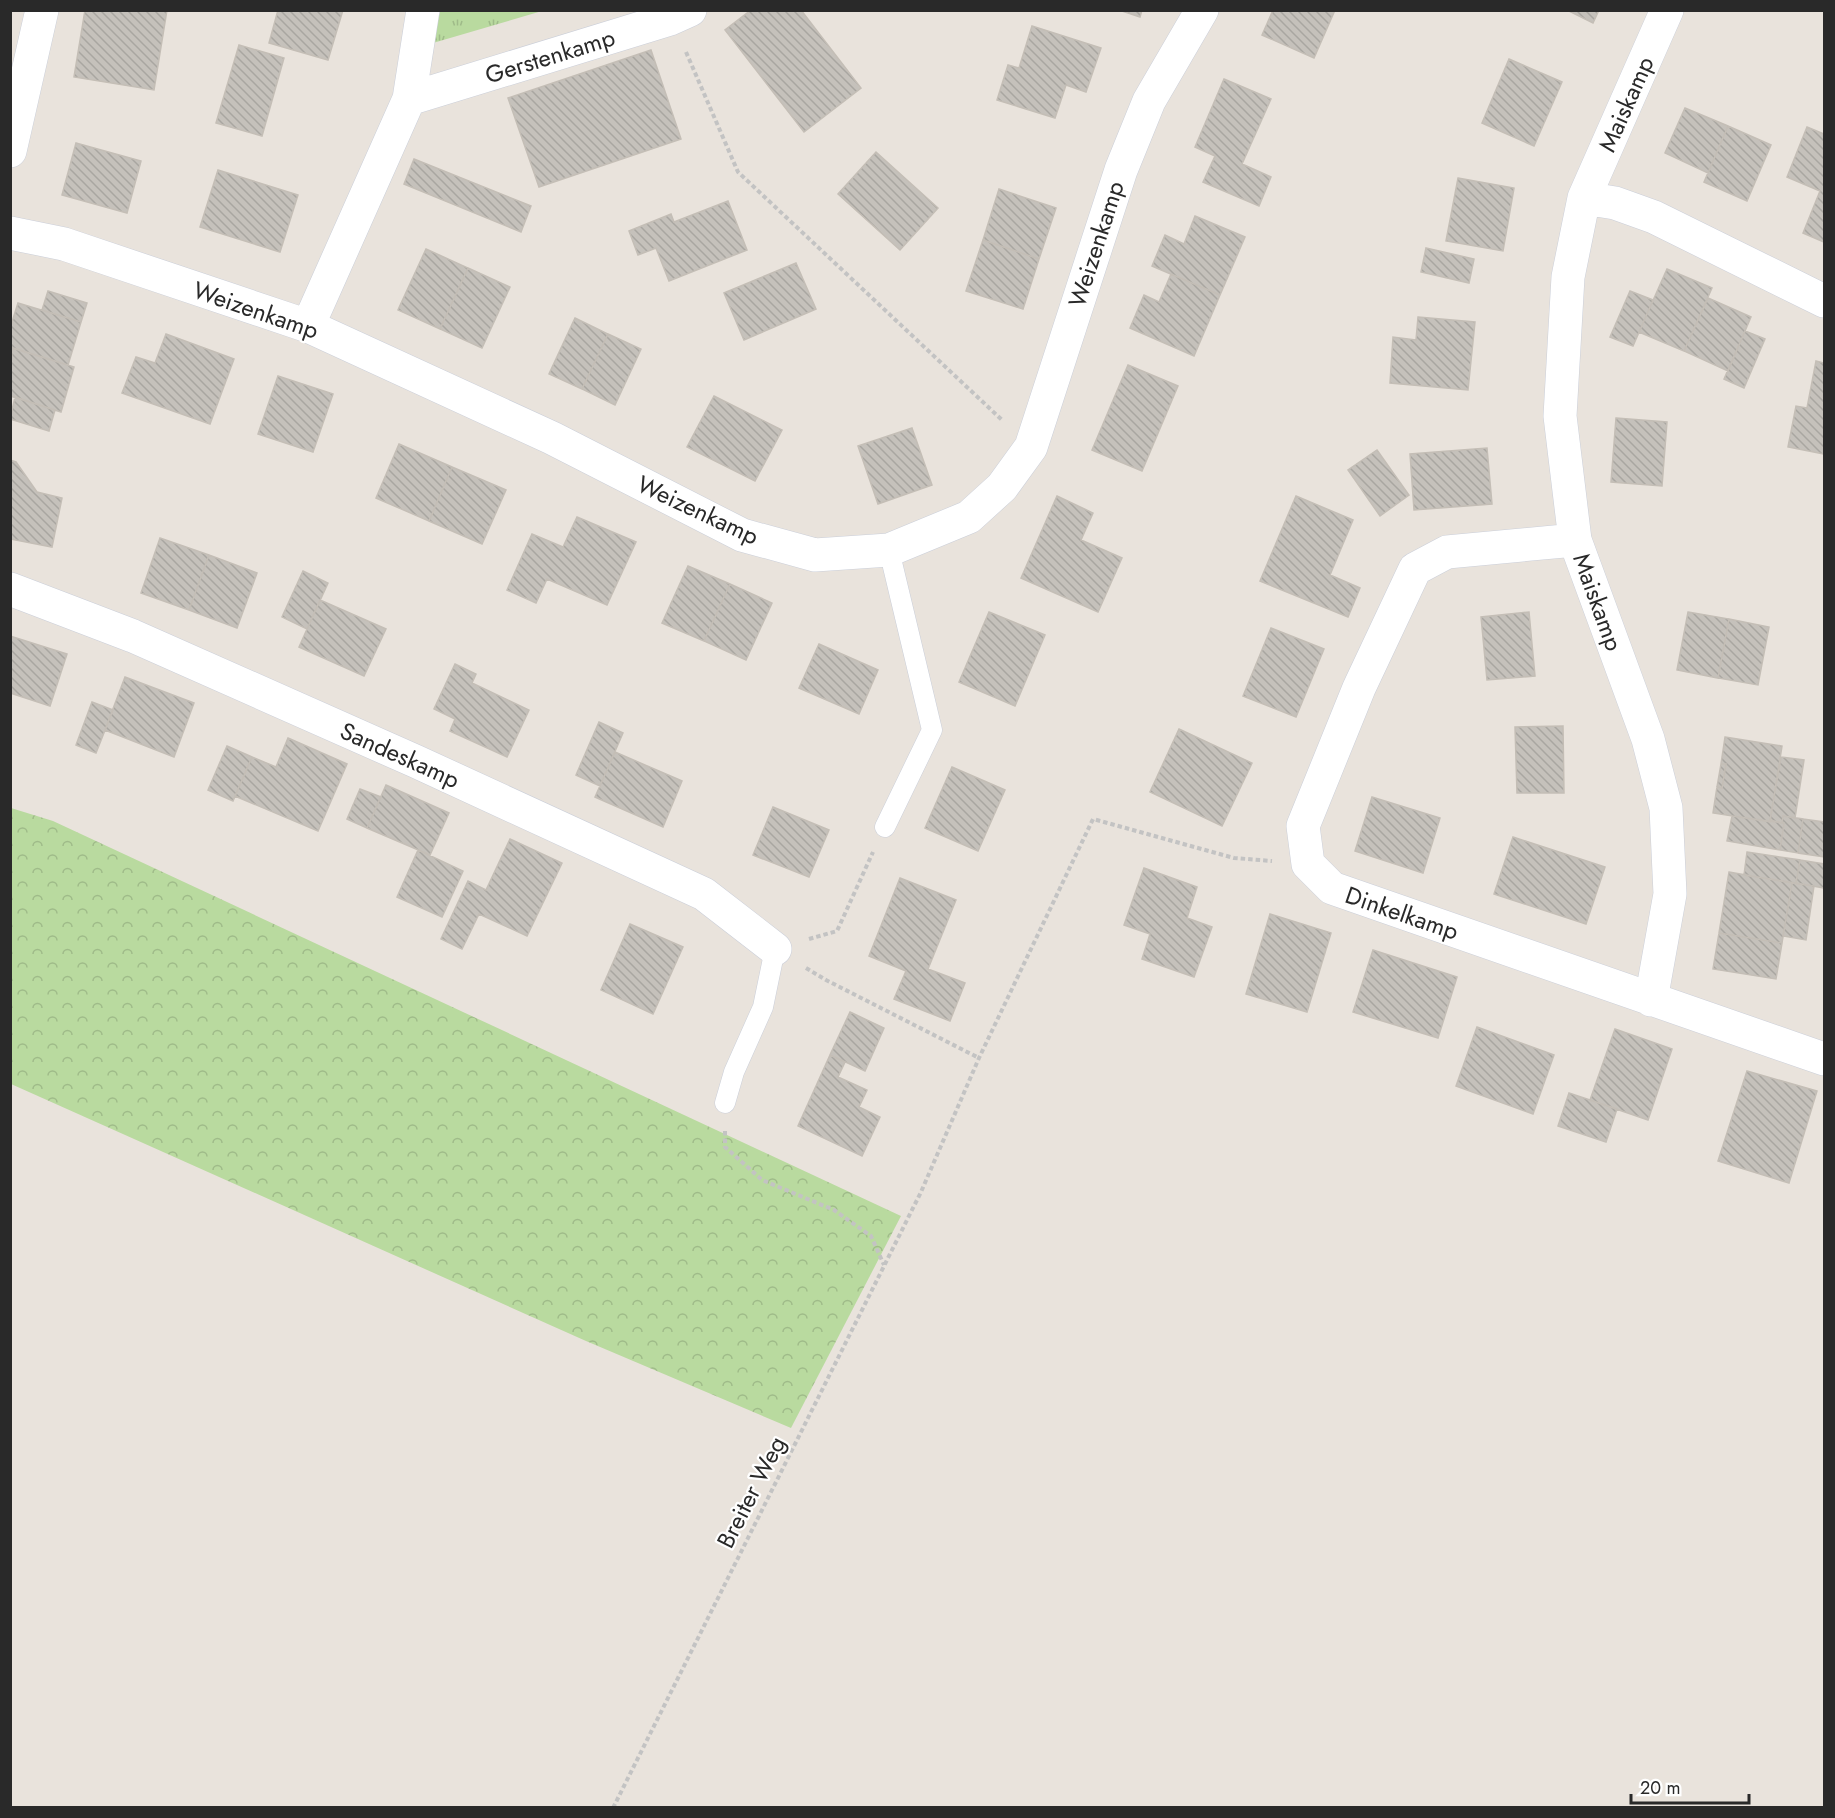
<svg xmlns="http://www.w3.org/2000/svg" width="1835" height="1818" font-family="Jost,sans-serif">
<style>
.grass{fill:url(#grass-tufts)}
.forest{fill:url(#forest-crowns)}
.building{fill:url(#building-back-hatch);stroke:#c4beb6;stroke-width:1.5}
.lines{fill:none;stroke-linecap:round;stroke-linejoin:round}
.service-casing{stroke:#cbcfd9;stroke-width:21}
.minor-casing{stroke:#cbcfd9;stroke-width:34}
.path{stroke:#c3c3c3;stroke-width:4;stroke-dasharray:4.5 3;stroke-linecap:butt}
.service{stroke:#fff;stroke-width:20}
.minor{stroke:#fff;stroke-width:33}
.labels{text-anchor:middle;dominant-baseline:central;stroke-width:4.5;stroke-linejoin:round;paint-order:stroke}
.street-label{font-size:24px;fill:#292929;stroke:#fff}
</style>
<defs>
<pattern id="grass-tufts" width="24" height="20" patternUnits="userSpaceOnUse" patternTransform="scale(1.5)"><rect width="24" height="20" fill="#b9da9f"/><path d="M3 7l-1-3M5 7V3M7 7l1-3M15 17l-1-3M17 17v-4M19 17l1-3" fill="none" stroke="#9fbb89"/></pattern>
<pattern id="forest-crowns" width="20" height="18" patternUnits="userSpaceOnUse" patternTransform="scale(1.5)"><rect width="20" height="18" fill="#b9da9f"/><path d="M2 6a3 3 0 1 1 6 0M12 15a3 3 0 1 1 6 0" fill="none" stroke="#9fbb89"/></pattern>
<pattern id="building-back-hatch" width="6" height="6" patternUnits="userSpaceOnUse" patternTransform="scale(1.5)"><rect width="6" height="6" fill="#c5c1bb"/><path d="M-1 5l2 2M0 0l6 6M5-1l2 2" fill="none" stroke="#a9a6a1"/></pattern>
</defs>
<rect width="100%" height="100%" fill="#e9e3dc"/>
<path class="grass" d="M440 11H542L433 43Z"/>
<path class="forest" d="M11 808 53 821 901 1216 791 1428 586 1341 11 1084Z"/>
<path class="building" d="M85 10H167L154 90 74 77Z
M278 10H343L328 60 269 43Z
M751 10H801L861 88 804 132 725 30Z
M1119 10H1142L1140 17Z
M1273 10H1335L1314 58 1262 35Z
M1567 10H1599L1593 23Z
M1032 26 1101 48 1086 92 1066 85 1055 118 997 100 1008 65 1019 68Z
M239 45 284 58 262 136 216 123Z
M651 50 681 139 539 187 508 98Z
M1509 59 1562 82 1534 146 1482 123Z
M1224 79 1271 99 1242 164 1271 177 1259 206 1203 182 1215 156 1195 147Z
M1685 108 1728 126 1708 173 1665 153Z
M1728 126 1771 145 1747 201 1704 182Z
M1807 127 1824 134V242L1803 233 1820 191 1787 177Z
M76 143 141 161 127 213 62 195Z
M876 152 938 208 900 250 838 194Z
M414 159 531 206 521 232 404 184Z
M218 170 298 195 280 252 200 227Z
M1458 178 1514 188 1503 251 1446 241Z
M999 189 1056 208 1039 259 983 240Z
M728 201 747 250 669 281 656 248 638 255 629 231 671 214 674 222Z
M1195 216 1245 237 1220 295 1152 266 1165 235 1184 244Z
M983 240 1039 259 1023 309 966 291Z
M1426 248 1474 259 1469 283 1421 272Z
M426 249 468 268 440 329 398 310Z
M796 263 816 309 744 340 724 293Z
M468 268 510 287 482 348 440 329Z
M1667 269 1712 288 1684 351 1639 332Z
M1171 274 1220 295 1194 356 1130 328 1144 295 1159 302Z
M48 291 87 303 81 322 42 310Z
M1630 291 1653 300 1633 346 1610 337Z
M1708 298 1751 317 1728 371 1684 351Z
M18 303 81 322 68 365 10 347V328Z
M1418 317 1475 322 1468 390 1390 383 1393 337 1416 340Z
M575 318 608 334 582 389 549 374Z
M1745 331 1765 339 1744 388 1724 379Z
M166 334 234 359 210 424 122 393 136 357 155 363Z
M608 334 641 349 615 405 582 389Z
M12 348 74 367 61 412 10 396Z
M1816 361 1824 363V454L1788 447 1796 406 1807 408Z
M1128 365 1178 386 1142 471 1092 450Z
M278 376 333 394 313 452 258 434Z
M714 396 782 430 755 481 687 447Z
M15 397 55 410 49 431 10 419Z
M1616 418 1667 422 1662 486 1611 482Z
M912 428 932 485 878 504 858 446Z
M399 444 452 467 429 521 376 498Z
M1487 448 1492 504 1414 510 1410 454Z
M1377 450 1409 495 1380 516 1348 470Z
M10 460 16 462 37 492 62 498 52 547 10 539Z
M452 467 506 490 482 544 429 521Z
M1057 496 1093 513 1081 540 1122 558 1098 612 1021 578Z
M1296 496 1353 520 1330 575 1360 588 1348 617 1260 581Z
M577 517 636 542 607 605 547 579 536 603 507 590 532 534 563 547Z
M160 538 209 555 189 610 141 593Z
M209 555 257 573 237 628 189 610Z
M688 566 730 584 704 641 662 623Z
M303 571 328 583 307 629 282 617Z
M730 584 772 603 746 660 704 641Z
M320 600 386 629 364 676 299 647Z
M989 612 1045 635 1015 706 959 682Z
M1529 612 1535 676 1487 680 1481 617Z
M1688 612 1729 619 1718 678 1677 670Z
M1729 619 1769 627 1758 685 1718 678Z
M1271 628 1324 649 1296 717 1243 696Z
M10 636 67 654 50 706 10 693Z
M819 644 878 670 859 714 799 688Z
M455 664 476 674 472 683 529 710 507 757 450 731 455 719 434 709Z
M125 677 194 703 174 757 105 730Z
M92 702 113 710 96 753 76 745Z
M599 722 623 733 600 786 576 775Z
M1563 726 1564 793H1517L1515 727Z
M1179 729 1252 763 1222 826 1150 792Z
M1725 737 1782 746 1770 822 1713 813 1717 787 1722 788 1726 764H1721Z
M288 738 347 764 318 831 235 796 252 757 276 767Z
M227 746 252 757 233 801 208 790Z
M615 752 682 781 663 827 595 797Z
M1781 757 1804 760 1795 818 1783 816 1782 823 1770 820Z
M1721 764H1726L1722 788 1717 787Z
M952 767 1005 790 978 851 925 828Z
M386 785 449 813 430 855 367 828Z
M360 789 381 797 367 828 347 819Z
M1372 797 1440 818 1423 873 1355 851Z
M773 807 829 830 809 877 753 855Z
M1732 816 1784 823 1780 850 1727 841Z
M1783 816 1803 819 1798 853 1780 850 1784 823H1782Z
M1803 819 1824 822V857L1798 853Z
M1513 837 1605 867 1586 924 1494 894Z
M510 839 562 863 527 936 479 914 462 949 441 939 468 881 486 890Z
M418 850 463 871 442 917 397 897Z
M1747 852 1800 860 1796 883 1744 875Z
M1800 860 1824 864V888L1796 883Z
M1144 868 1197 887 1187 918 1212 927 1194 977 1142 959 1150 934 1124 925Z
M1729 872 1792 883 1782 943 1719 933Z
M900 878 956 900 928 969 965 983 950 1021 894 999 906 971 869 956Z
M1792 883 1814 886 1806 940 1783 936Z
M1270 914 1331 933 1307 1012 1246 994Z
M630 924 683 947 653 1014 601 990Z
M1719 933 1782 943 1776 979 1713 969Z
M1373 950 1457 977 1438 1038 1353 1012Z
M850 1012 884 1028 865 1071 830 1055Z
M1477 1027 1554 1055 1533 1114 1456 1086Z
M1615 1029 1672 1049 1648 1120 1590 1100Z
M830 1055 845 1062 838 1077 867 1090 859 1107 880 1117 862 1156 798 1126Z
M1747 1071 1817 1091 1789 1183 1718 1161Z
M1569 1093 1617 1109 1606 1142 1558 1126Z"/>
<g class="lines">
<g class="service-casing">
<path id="service" d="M885 827 932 730 889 550
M725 1103 734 1072 763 1007 775 949"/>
</g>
<g class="minor-casing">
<path id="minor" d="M409 99 670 19 690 10
M10 151 42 10
M1584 198 1615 203 1654 217 1824 301
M10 233 64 244 308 326 552 438 742 535 815 555 889 550 969 517 1002 487 1031 447 1121 170 1149 101 1202 10
M308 326 409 99 423 10
M1575 540 1447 552 1415 569 1359 688 1303 826 1308 864 1332 888 1824 1059
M10 589 133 636 415 761 704 894 775 949
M1651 1000 1670 894 1666 808 1648 739 1575 540 1560 416 1568 277 1584 198 1667 10"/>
</g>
<path class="path" d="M686 52 738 172 1002 420
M809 939 837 931 873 852
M806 968 826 980 979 1058
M725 1131V1147L762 1180 834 1210 871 1236 884 1265
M613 1808 921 1192 979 1058 1093 819 1234 858 1272 861"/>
<use href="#service" class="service"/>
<use href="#minor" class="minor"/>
</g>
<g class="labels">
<g class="street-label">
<text transform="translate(550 56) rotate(-17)">Gerstenkamp</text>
<text transform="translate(1626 104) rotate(-66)">Maiskamp</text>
<text transform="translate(1096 244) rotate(-72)">Weizenkamp</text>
<text transform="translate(256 310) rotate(19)">Weizenkamp</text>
<text transform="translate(698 510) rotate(25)">Weizenkamp</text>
<text transform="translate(1598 602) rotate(70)">Maiskamp</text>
<text transform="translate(400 755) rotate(24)">Sandeskamp</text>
<text transform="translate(1402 913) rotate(19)">Dinkelkamp</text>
<text transform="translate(751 1492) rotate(-63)">Breiter Weg</text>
</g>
</g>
<rect width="1835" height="1818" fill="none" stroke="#292929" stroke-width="24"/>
<path d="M1631 1794v9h118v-9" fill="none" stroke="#292929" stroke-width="3"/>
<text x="1640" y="1794" font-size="18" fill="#292929" stroke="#ffffff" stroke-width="4.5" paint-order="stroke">20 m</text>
</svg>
